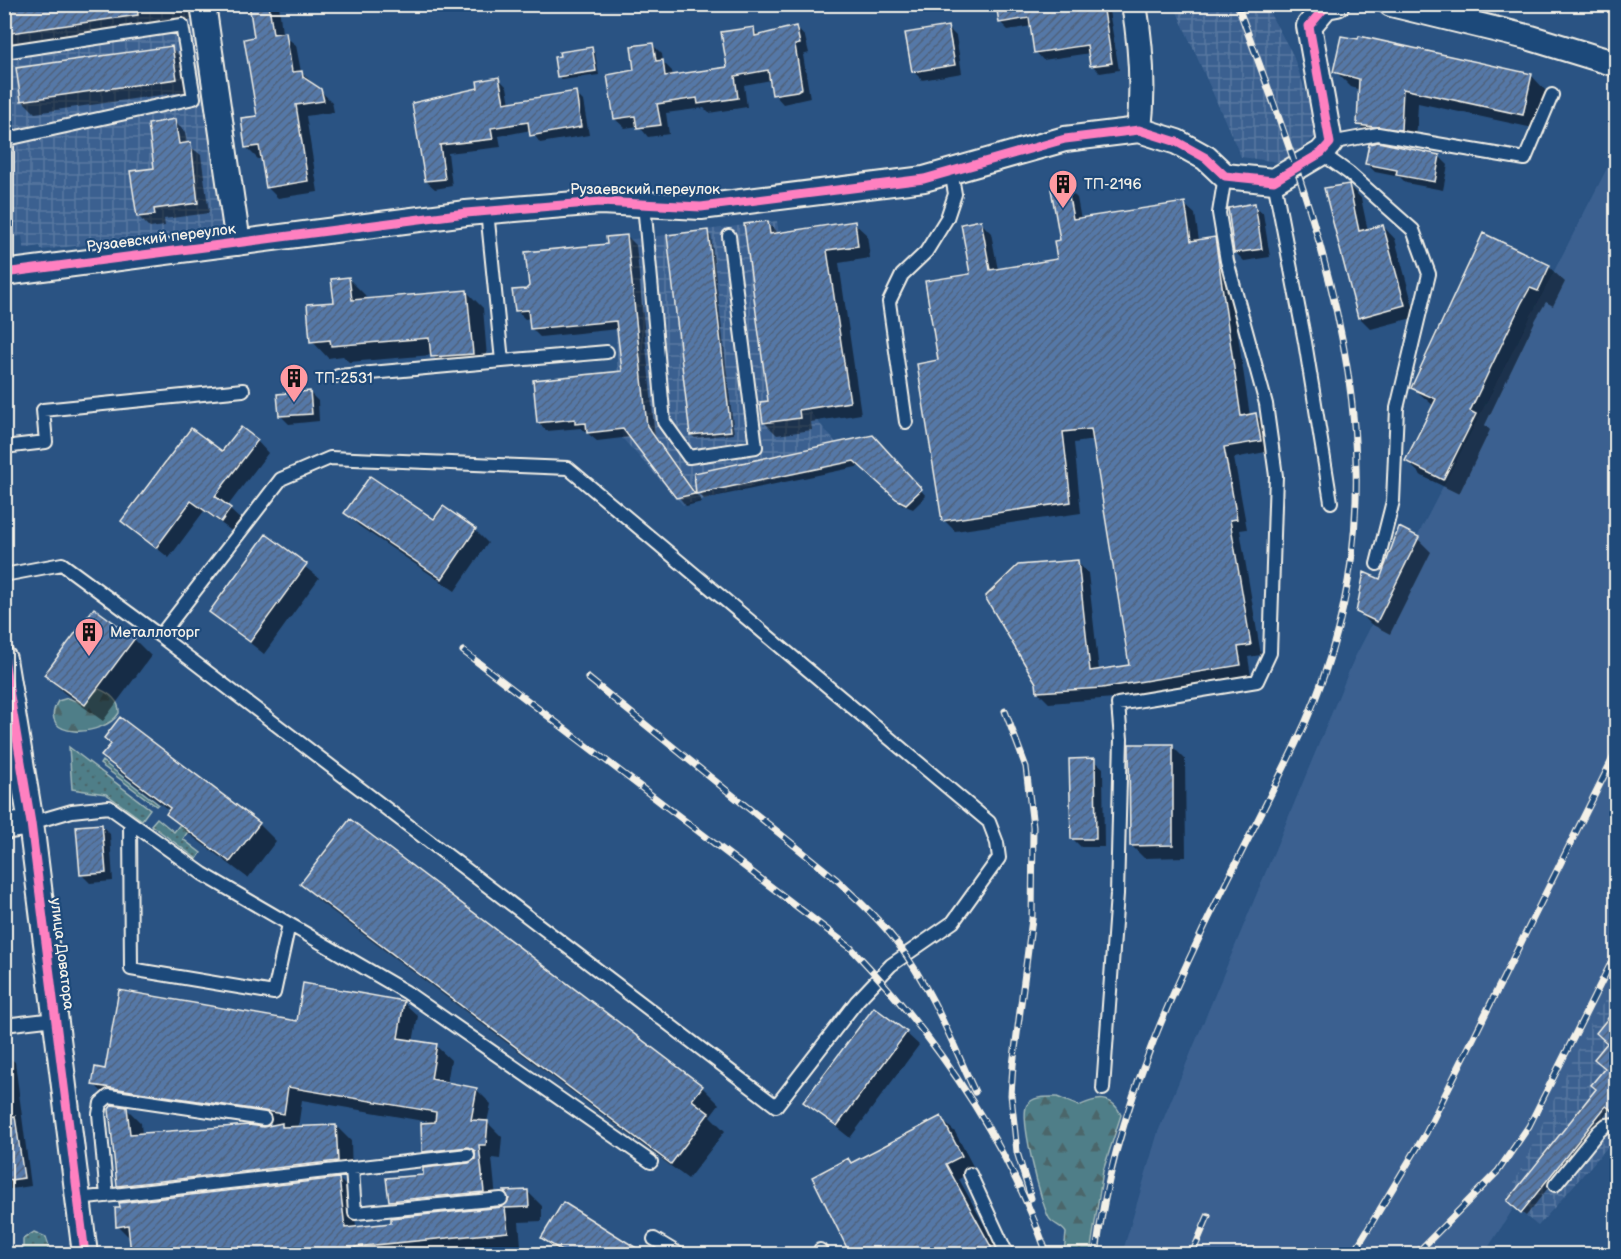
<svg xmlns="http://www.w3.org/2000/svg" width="1621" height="1259" font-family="'Balsamiq Sans',sans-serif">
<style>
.built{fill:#3b6190}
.industrial{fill:url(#industrial-grid)}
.grass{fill:url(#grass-dots);stroke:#a2b8b8;stroke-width:1.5}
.forest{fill:url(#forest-firs);stroke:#a2b8b8;stroke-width:1.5}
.shadow{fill:#0007;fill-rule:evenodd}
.building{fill:url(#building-hatch);stroke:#f4f1e8;stroke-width:1.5}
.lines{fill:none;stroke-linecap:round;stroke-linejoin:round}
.service-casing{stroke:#f4f1e8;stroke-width:16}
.minor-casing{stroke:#f4f1e8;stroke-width:28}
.service{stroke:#1f4a7a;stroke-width:12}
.minor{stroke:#1f4a7a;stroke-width:24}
.rail-casing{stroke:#f4f1e8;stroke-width:7}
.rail{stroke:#1f4a7a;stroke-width:4.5;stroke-dasharray:14;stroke-linecap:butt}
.cycleway-casing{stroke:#1f4a7a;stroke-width:13}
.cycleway{stroke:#ff80c0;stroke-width:9}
.labels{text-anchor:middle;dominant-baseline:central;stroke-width:4.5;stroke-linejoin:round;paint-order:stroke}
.poi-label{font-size:15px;fill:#f4f1e8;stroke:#1f4a7a;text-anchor:start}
.street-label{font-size:15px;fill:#f4f1e8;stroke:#1f4a7a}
</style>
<defs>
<pattern id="industrial-grid" width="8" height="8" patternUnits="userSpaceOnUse" patternTransform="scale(1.5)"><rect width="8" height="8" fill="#3b6190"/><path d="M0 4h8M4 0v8" fill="none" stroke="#5878a0"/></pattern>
<pattern id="grass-dots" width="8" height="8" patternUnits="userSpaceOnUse" patternTransform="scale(1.5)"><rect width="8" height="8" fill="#4f7e88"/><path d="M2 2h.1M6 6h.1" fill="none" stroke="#4c666a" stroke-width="1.8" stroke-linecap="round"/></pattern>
<pattern id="forest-firs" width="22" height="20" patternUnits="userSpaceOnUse" patternTransform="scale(1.5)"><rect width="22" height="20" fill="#4f7e88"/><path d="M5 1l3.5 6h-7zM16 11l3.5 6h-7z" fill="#4c666a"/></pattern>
<pattern id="building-hatch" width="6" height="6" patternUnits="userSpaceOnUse" patternTransform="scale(1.5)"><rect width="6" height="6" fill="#5578a7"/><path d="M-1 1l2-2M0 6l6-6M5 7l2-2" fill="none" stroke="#50627b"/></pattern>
</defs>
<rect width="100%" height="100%" fill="#2a5383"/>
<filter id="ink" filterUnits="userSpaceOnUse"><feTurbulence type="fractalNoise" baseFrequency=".0167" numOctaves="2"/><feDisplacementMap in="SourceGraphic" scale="12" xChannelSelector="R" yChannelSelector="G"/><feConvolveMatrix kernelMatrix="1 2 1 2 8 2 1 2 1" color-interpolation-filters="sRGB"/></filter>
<g filter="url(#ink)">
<path class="built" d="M1616 151V1093L1552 1149 1484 1254H1122L1158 1132 1354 659Z"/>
<path class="industrial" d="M4 5H190L227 228 41 250 40 246 24 249 22 236 5 238Z
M1174 5H1265L1292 53 1320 132 1287 163 1241 157Z
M777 221 803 404 850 459 683 505 622 438 610 242Z
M1616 987V1142H1612L1538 1226 1506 1200 1595 1014Z"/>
<path class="grass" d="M69 747 150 809 142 820 106 794 72 789Z
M102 761 158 804 156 806 100 764Z
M157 818 174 832 181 823 189 830 183 839 201 853 197 859 151 825Z
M34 1232 46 1237 49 1246 46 1254 23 1253V1239Z"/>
<path class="forest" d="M99 689C109 693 120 701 119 713 104 738 35 740 58 701L68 698 81 703Z
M1057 1097 1079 1106C1096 1098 1112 1094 1121 1115L1103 1171 1090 1254H1064L1066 1233C1062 1225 1053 1225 1049 1218 1041 1204 1019 1117 1027 1105 1033 1096 1046 1097 1057 1097Z"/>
<path class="shadow" d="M4 4H199L200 19 4 46Z
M240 4H279L282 34 296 45 301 72 332 102 334 112 306 116 318 192 278 198 267 187 263 158 258 159 247 148 258 117 255 38 252 15Z
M995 4H1103L1109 11 1119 70 1100 73 1092 65 1090 53 1043 60 1036 52 1032 26 1008 30 1000 22Z
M796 27 805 37 809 53 803 55 810 98 783 104 774 94 771 80 744 85 747 107 709 113 704 108 666 113 669 134 648 137 639 126 625 128 615 119 636 72 653 45 662 54 663 62 672 71 673 77 729 68 753 29 760 36Z
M947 27 956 36 962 73 922 80 914 72Z
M172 48 184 60 189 91 35 113 22 100Z
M592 49 595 53 599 75 562 80 559 76Z
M1335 71 1531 75 1546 91 1538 129 1418 103 1416 144 1374 140 1358 124 1360 90 1351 87Z
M499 79 507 87 510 104 575 93 583 101 589 135 540 143 531 130 499 136 501 147 448 153 452 186 435 189 426 181 413 104 480 89Z
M174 121 185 132 187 144 201 155 209 213 164 219 165 226 150 228 138 216Z
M1439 156 1448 165 1443 190 1406 183 1400 177 1375 172 1367 164Z
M1348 185 1361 198 1368 231 1383 226 1395 239 1416 317 1371 329 1359 317Z
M1067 188 1077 198 1081 220 1184 204 1195 214 1199 241 1214 239 1225 249 1250 416 1256 415 1267 426 1271 451 1234 458 1247 529 1240 530 1261 655 1248 657 1251 676 1114 698 1049 703 1038 692 1077 562 1088 573 1099 671 1131 666 1094 440 1074 443 1081 513 955 531 944 520 939 361 972 275 980 222 991 233 998 270 1059 260Z
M1254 205 1263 213 1270 257 1244 261 1236 253Z
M768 223 779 234 854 223 867 235 870 258 839 263 861 414 811 422 812 430 777 435 765 423 770 402Z
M707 232 711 236 734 434 695 438 691 435Z
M1484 235 1549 267 1565 282 1553 306 1546 302 1536 319 1485 425 1490 430 1459 494 1422 476 1407 461 1434 406 1412 387Z
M627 236 636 245 655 436 702 502 686 506 631 437 597 441 581 428 547 431 538 422 623 372 618 329 540 337 531 328 530 318 525 319 516 310 527 290Z
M349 279 365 295 366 301 467 292 483 308 488 370 449 373 432 355 349 362 343 356 328 358 312 341Z
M310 393 318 401 319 421 289 424 280 415Z
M257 441 268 453 227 507 242 521 233 532 204 511 169 558 123 521 222 453Z
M879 443 926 496 913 509 903 505 861 466 704 499 698 493Z
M443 508 475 530 488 543 455 591 359 526 346 513 434 521Z
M267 537 319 578 264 654 211 612Z
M1418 539 1431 552 1390 634 1371 624 1358 611Z
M134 639 151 656 103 721 63 692 46 675Z
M1172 746 1185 759 1186 857 1144 858 1131 845Z
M103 756 259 824 276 841 248 878 185 831 168 814 170 811 120 773Z
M1094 760 1103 768 1104 847H1081L1072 838Z
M350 822 702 1087 719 1104 710 1116 725 1131 688 1179 319 901 302 884Z
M101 825 110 834 113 881 90 883 82 875Z
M403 1002 418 1016 413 1042 436 1046 451 1060 447 1083 477 1090 491 1104 487 1122 502 1137 500 1159 492 1158 497 1209H503L527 1191 542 1206V1221L519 1222 521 1245 431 1254H132L131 1239 118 1226 136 1202 119 1186 126 1108 141 1123 142 1135 263 1129 278 1125 109 1099 94 1084 107 1070 298 1023ZM302 1100 429 1122 423 1151 440 1168 390 1201 407 1218 393 1225 356 1228 353 1193 337 1177 352 1176 351 1141 336 1126 298 1128Z
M906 1033 919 1045 850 1138 805 1102Z
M1609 1043 1611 1108 1526 1216 1512 1205 1597 1089 1607 1069Z
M4 1053 15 1062 31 1186 4 1190Z
M940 1118 955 1132 975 1170 959 1179 1000 1254H851L836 1226 839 1224 848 1160 853 1164Z
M564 1204 643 1254H560L543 1238Z"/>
<path class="building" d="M4 4H137L138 15 4 34Z
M249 4H269L273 34 286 32 292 72 302 71 303 77 321 89 324 101 296 105 308 181 266 188 259 146 245 148 241 118 257 116 244 39 254 37Z
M996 4H1103L1112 63 1090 66 1087 45 1034 53 1029 18 999 23Z
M796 26 800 44 795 45 802 88 797 91 772 95 768 70 735 76 738 98 698 104 697 98 657 104 661 125 637 128 635 116 614 119 607 75 634 70 631 46 653 43 656 61 663 60 665 76 727 67 721 32 754 27 755 36Z
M948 26 955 65 912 72 905 33Z
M1341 36 1358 39 1359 36 1532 74 1523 115 1403 89 1401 130 1357 125 1359 79 1333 72Z
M172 46 177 79 21 101 16 68Z
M592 47 596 71 557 77 554 57 560 56 559 52Z
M499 77 504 103 576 91 581 127 530 136 528 122 491 128 493 139 440 145 445 179 425 181 412 103 478 88 477 81Z
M175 119 179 144 191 142 198 203 154 209 155 215 137 217 130 171 154 168 148 124Z
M1378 142 1440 155 1435 182 1396 175 1397 170 1365 164 1369 144Z
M1349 184 1359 231 1383 225 1405 305 1358 318 1324 188Z
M1067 186 1073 219 1185 202 1191 241 1215 237 1241 416 1256 413 1261 441 1224 447 1237 519 1230 520 1251 645 1238 647 1241 665 1102 688 1037 692 1036 683 985 597 1018 565 1078 560 1090 671 1129 665 1091 429 1063 432 1071 502 942 521 917 364 938 360 925 281 970 274 961 224 981 220 990 270 1057 259 1054 241 1060 240 1051 189Z
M1255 203 1262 249 1234 253 1228 208Z
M768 221 770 234 855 221 858 246 827 250 850 402 799 410 800 418 763 423 760 402 768 401 744 224Z
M708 230 731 431 690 435 667 235Z
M1483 233 1550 265 1538 291 1530 288 1521 304 1470 411 1476 414 1443 480 1405 461 1436 399 1411 388Z
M627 235 647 426 695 494 676 498 623 429 587 433 586 423 575 424V419L537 423 533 380 622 371 616 321 530 329 528 310 515 311 512 290 526 289 529 286 525 252 607 244 606 237Z
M349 277 352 300 467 290 473 354 431 357 429 338 331 346 330 340 310 342 307 304 334 302 331 279Z
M310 391 312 414 279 416 277 394Z
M241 427 258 440 215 496 231 508 221 522 191 501 156 548 121 521 191 428 222 451Z
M873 435 922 489 906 504 896 499 854 461 696 494 694 473Z
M370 476 434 519 443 506 476 529 442 579 344 513Z
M1399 527 1419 537 1377 622 1356 612 1364 572 1380 579Z
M266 534 307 564 250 642 209 612Z
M94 608 135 638 85 705 44 675Z
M120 717 260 823 230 862 166 814 170 808 101 756 111 744 104 738Z
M1129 744H1173V845L1130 846Z
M1095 758 1096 839H1071L1069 759Z
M350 819 703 1086 692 1100 709 1113 671 1164 300 884Z
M102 824 106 873 80 875 76 826Z
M303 983 404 1001 398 1038 437 1044 431 1079 477 1088 471 1120 488 1121 486 1145H479L484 1192 389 1201 386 1178 423 1175V1168L469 1163 475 1159V1151L468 1147 422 1152 421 1123 435 1122 436 1112 288 1087 284 1114 92 1085 95 1067 105 1069 119 990 297 1021Z
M874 1007 907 1032 837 1126 803 1102Z
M1617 1007V1114L1606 1106 1521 1213 1507 1201 1596 1089 1591 1085 1605 1068 1594 1059 1607 1043 1596 1033Z
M112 1105 127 1107 130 1134 249 1125 263 1127 282 1123V1127L336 1125 338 1161 117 1186 109 1109Z
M15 1116 24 1178 4 1181V1117Z
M941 1116 962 1156 946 1164 995 1254H850L812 1177 848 1158 851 1163Z
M339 1178 345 1228 391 1223V1218L502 1207 509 1199 504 1191 528 1190 529 1207 505 1208 508 1232 355 1247 356 1254H131L128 1225 116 1227 115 1208H120L119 1203Z
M563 1202 646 1254H567L541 1238Z"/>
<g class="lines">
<g class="service-casing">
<path id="service" d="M4 52 182 25 194 98 7 139V273
M1330 143 1378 134 1525 159 1552 95
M1321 153 1349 173 1413 230 1429 274 1397 408 1393 501 1377 564
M1274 181 1305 342 1331 502
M644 204 664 422 689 457 756 447 729 236
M502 361 607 352
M338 376 502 361 487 211
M906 422 889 302 902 275 926 252 947 218 955 194 951 171
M4 447 46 442 43 410 243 390
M4 575 62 564 160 636 281 479 330 458 568 468 989 822 997 843 999 858 953 922 891 965 857 1001 776 1106 160 636
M130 822 131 969 274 993 289 924
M31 823 72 811 109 807 203 874 406 992 651 1162
M4 1025 55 1019
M1103 1089 1117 894 1121 739 1118 704 1257 681 1270 653 1276 476 1266 404 1227 261 1219 213 1225 176
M352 1168 355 1213 501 1199
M970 1174 1007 1254
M1555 1185 1598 1132 1606 1125 1616 1124
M107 1196 99 1114 101 1103 109 1096 264 1119
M78 1199 468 1155
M654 1239 679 1254
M820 1250 822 1254"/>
</g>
<g class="minor-casing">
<path id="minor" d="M203 4 238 243
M1134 4C1141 46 1144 88 1139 130
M1391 4 1531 38 1616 64
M4 273 466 213 600 202 701 207 924 179 1065 139 1139 130 1177 142 1206 158 1225 176 1274 181 1321 153 1330 143 1309 26 1326 6 1337 4
M4 659 31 823 85 1254
M4 827 31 823"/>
</g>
<use href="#service" class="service"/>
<use href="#minor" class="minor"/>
<g class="rail-casing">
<path id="rail" d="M463 651 851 948C936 1037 1006 1138 1047 1254
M588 678 837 880C858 900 880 920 898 944 931 988 952 1042 975 1092
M1005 711 1026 767 1033 827 1032 919 1013 1065 1011 1095 1017 1152 1031 1198
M1096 1254C1118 1070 1216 909 1295 745 1420 489 1330 252 1237 4
M1192 1254 1208 1216
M1353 1254 1426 1133 1616 752
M1416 1254 1498 1171 1529 1126 1616 953"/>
</g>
<use href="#rail" class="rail"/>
<g class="cycleway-casing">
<path id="cycleway" d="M4 273 466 213 600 202 701 207 924 179 1065 139 1139 130 1177 142 1206 158 1225 176 1274 181 1321 153 1330 143 1309 26 1326 6 1337 4
M4 659 31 823 85 1254"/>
</g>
<use href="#cycleway" class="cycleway"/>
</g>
</g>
<defs>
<g id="building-pin" transform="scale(1.5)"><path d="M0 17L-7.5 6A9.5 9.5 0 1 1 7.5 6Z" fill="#ff9aa2" stroke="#1f4a7a"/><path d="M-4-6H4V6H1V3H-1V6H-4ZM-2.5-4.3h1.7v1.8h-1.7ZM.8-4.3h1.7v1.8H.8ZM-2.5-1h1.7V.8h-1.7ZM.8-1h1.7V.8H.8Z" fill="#111"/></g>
</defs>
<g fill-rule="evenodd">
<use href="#building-pin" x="1063" y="184"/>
<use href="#building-pin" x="294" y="378"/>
<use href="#building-pin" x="89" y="632"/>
</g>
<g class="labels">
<g class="poi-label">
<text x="1084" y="184">ТП-2196</text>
<text x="315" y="378">ТП-2531</text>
<text x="110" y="632">Металлоторг</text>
</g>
<g class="street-label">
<text x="645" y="189">Рузаевский переулок</text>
<text transform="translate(161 238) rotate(-7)">Рузаевский переулок</text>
<text transform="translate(62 954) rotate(83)">улица Доватора</text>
</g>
</g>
<rect width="1621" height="1259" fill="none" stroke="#1f4a7a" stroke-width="24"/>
<rect x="12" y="12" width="1597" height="1235" fill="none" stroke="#f4f1e8" stroke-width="2" filter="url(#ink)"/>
</svg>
